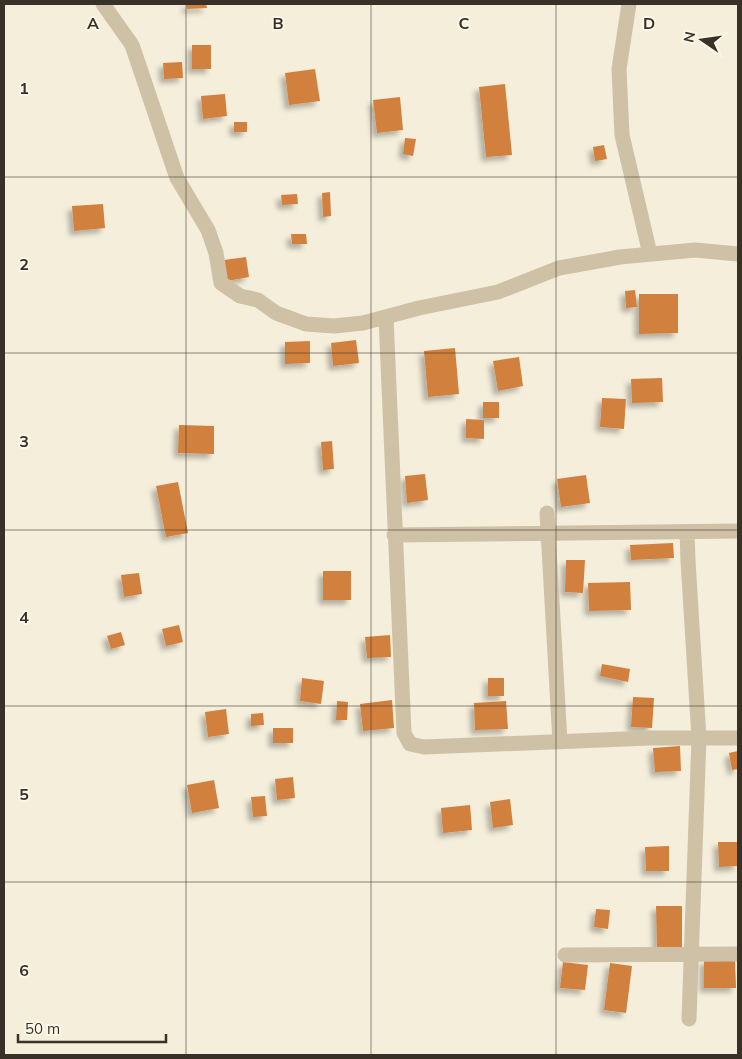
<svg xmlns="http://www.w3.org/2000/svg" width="742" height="1059" font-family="Mulish,sans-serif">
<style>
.building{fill:#d1813d;filter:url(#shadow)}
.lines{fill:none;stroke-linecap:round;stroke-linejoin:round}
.street{stroke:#cec1a6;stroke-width:15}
.grid{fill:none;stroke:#393127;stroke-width:1;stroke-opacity:0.55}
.grid-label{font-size:16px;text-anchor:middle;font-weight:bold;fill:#393127;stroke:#fbf7e8;stroke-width:4;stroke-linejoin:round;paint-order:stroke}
</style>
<defs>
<filter id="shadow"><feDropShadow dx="-4.5" dy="4.5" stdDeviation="2.5" flood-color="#0004"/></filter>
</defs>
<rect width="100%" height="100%" fill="#f4eedb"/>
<path class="building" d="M186 4H206L207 8 187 9Z
M192 45H211V69H192Z
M182 62 183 78 164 79 163 63Z
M315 69 320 101 289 105 285 73Z
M505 84 512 155 486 157 479 87Z
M225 94 227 116 203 119 201 96Z
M400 97 403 130 377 133 373 100Z
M234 122H247V132H234Z
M405 138 416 139 413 156 403 154Z
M604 145 607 159 595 161 593 147Z
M330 192 331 216 323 217 322 193Z
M297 194 298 204 282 205 281 195Z
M103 204 105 228 74 231 72 206Z
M291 234H306L307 244H292Z
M246 257 249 277 227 281 224 260Z
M635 290 637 307 626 308 625 291Z
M639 294H678V333L639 334Z
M356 340 359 363 333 366 331 343Z
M310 341V363L285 364V342Z
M455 348 459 394 428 397 424 351Z
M519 357 523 386 498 391 493 361Z
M662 378 663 402 632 403 631 379Z
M602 398 626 399 624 429 600 427Z
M483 402H499V418H483Z
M466 419 484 420V439L466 438Z
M179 425 214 426V454L178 453Z
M332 441 334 469 323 470 321 442Z
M425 474 428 500 407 503 405 476Z
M586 475 590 503 561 507 557 479Z
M178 482 188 533 166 537 156 486Z
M673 543 674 558 631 560 630 545Z
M566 560H585L583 593 565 592Z
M323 571H351V600H323Z
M139 573 142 594 124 597 121 575Z
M630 582 631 610 589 611 588 583Z
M179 625 183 642 166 646 162 629Z
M121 632 125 645 111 649 107 636Z
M390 635 391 657 367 658 365 637Z
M602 664 630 669 628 682 600 676Z
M302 678 324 681 321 704 300 701Z
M488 678H504V696H488Z
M633 697 654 698 652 728 631 727Z
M392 700 394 728 363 731 360 704Z
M337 701 348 702 347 720H336Z
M506 701 508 729 475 730 474 703Z
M226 709 229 734 208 737 205 712Z
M263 713 264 725 251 726V714Z
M273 728H293V743H273Z
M680 746 681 771 655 772 653 748Z
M738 751V769L732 770 729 753Z
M293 777 295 798 277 800 275 779Z
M214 780 219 808 192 813 187 785Z
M265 796 267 816 253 817 251 797Z
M510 799 513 825 493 828 490 802Z
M470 805 472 830 443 833 441 808Z
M718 842H738V866L719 867Z
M669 846V871H646L645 847Z
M656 906H682V949H657Z
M596 909 610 910 608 929 594 927Z
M704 960H735L736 988H704Z
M563 962 588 965 585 990 560 988Z
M610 963 632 966 626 1013 604 1010Z"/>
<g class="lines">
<path class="street" d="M103 4 132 45 177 178 208 230 216 253 221 283 240 296 258 300 276 313 306 324 334 326 363 323 419 308 498 292 559 268 620 257 695 250 738 254
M629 4 619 69 622 135 650 254
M386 317 404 733 410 744 424 747 650 738H738
M547 513 560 742
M687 532 688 561 699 738 689 1019
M394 535 738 531
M565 955 738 954"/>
</g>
<path class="grid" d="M186 4V1055M371 4V1055M556 4V1055M4 177H738M4 353H738M4 530H738M4 706H738M4 882H738"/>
<g class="grid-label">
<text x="93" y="29">A</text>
<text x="278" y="29">B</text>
<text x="464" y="29">C</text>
<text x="649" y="29">D</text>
<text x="24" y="94">1</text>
<text x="24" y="270">2</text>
<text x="24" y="447">3</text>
<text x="24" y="623">4</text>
<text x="24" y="800">5</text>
<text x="24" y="976">6</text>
</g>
<rect width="742" height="1059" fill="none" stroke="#393127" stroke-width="10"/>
<g transform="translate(702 40) rotate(283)" stroke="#fbf7e8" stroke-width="4" paint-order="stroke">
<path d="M0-4L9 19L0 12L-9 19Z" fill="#393127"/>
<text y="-8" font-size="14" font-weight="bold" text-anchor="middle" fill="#393127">N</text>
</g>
<path d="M18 1034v8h148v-8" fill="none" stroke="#393127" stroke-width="2.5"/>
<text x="25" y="1034" font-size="15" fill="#393127" stroke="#fbf7e8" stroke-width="4" paint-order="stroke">50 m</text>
</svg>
